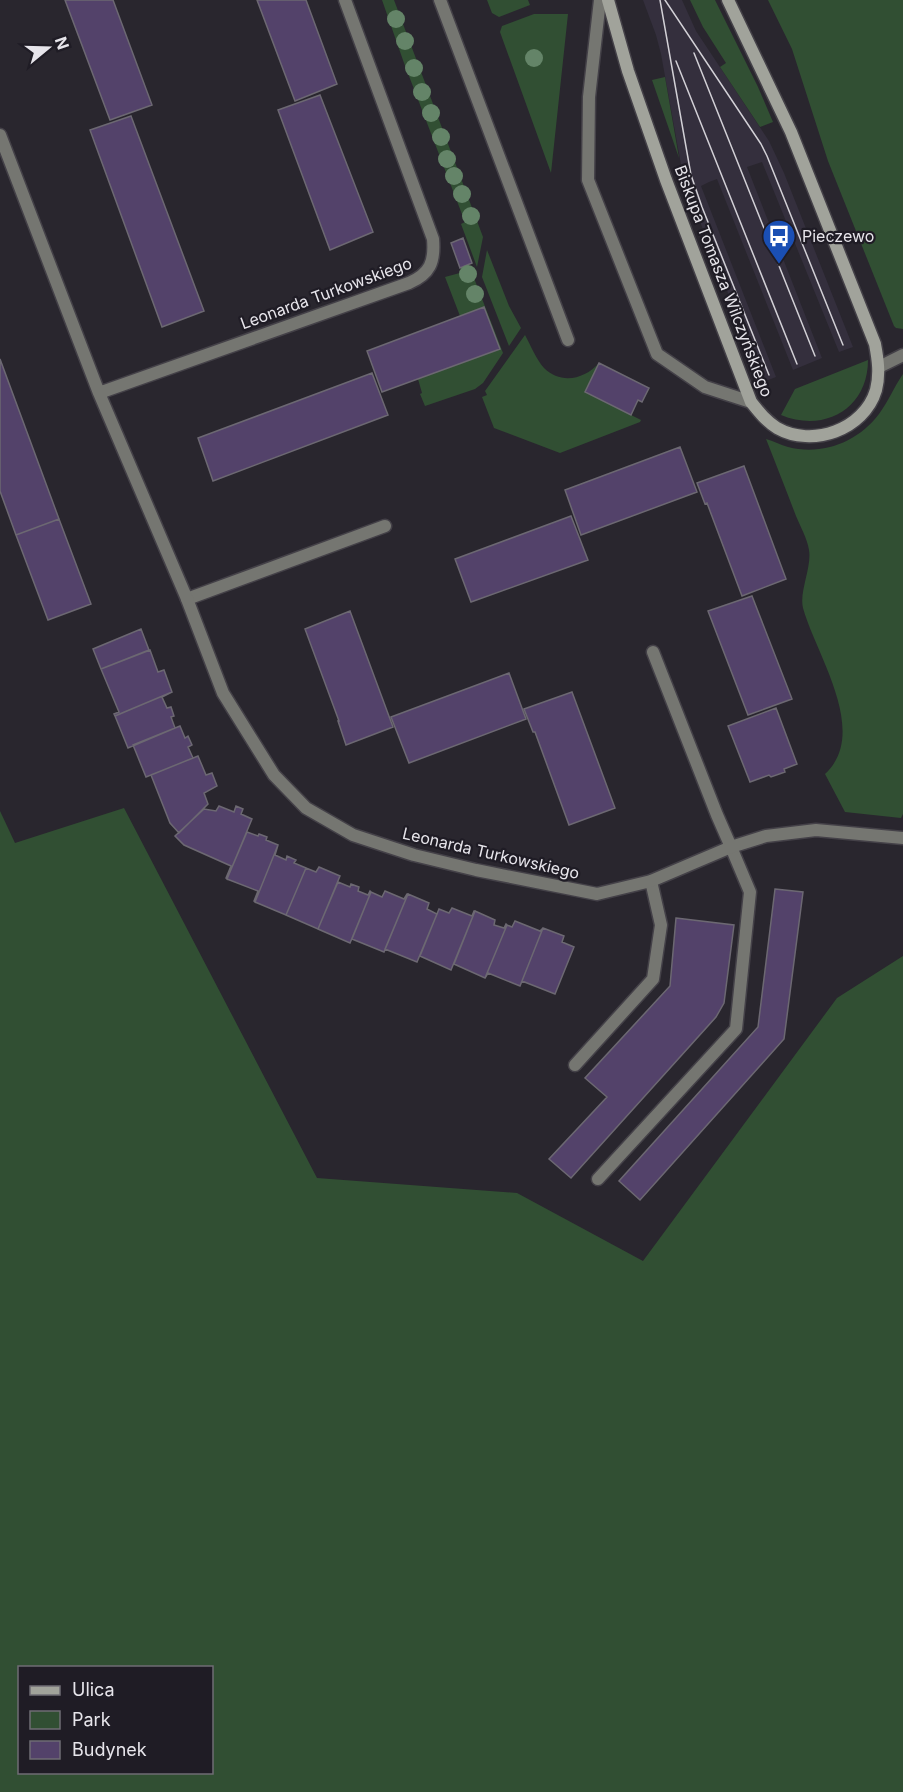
<svg xmlns="http://www.w3.org/2000/svg" width="903" height="1792" font-family="Inter,sans-serif">
<style>
.built{fill:#342f3d}
.green{fill:#314f33;fill-rule:evenodd}
.building{fill:#53426a;stroke:#6c6872;stroke-width:1.5}
.lines{fill:none;stroke-linecap:round;stroke-linejoin:round}
.lane-casing{stroke:#444148;stroke-width:15}
.street-casing{stroke:#444148;stroke-width:15}
.secondary-casing{stroke:#444148;stroke-width:15}
.lane{stroke:#757671;stroke-width:12}
.street{stroke:#757671;stroke-width:12}
.secondary{stroke:#a1a39b;stroke-width:12}
.tram{stroke:#d2d0d6;stroke-width:1.5}
.tree{fill:#648468}
.labels{text-anchor:middle;dominant-baseline:central;stroke-width:4.5;stroke-linejoin:round;paint-order:stroke}
.poi-label{font-size:16px;fill:#e7e5eb;stroke:#1f1c25;text-anchor:start}
.street-label{font-size:16px;fill:#e7e5eb;stroke:#1f1c25}
</style>
<rect width="100%" height="100%" fill="#29262e"/>
<path class="built" d="M643 0H682L696 31 769 141 784 173 853 347 839 352 762 162 747 167 822 358 793 370 717 179 709 182 701 186 776 377 763 382 684 181 661 54 656 35Z"/>
<path class="green" d="M382 0H394L483 237 477 267 461 224 465 222 404 63Z
M487 0H528L530 5 499 17 492 13Z
M690 0H715L758 87 773 122 760 127 720 67 726 63 703 27Z
M768 0H903V329L896 328 894 326 828 161 792 49Z
M534 14H568L551 173 500 32 502 26Z
M665 77 679 158 652 80Z
M487 250 509 306 521 328 509 346 482 277Z
M467 271 474 278 503 353 483 383 475 389 425 406 420 394 422 393 418 379 500 349 484 307 460 316 445 277Z
M525 335C531 346 536 359 544 368 561 385 585 379 599 363L585 392 641 420 640 422 560 453 494 428 482 397 487 395 485 391Z
M868 360C868 409 824 433 781 415L795 389Z
M903 374V814L901 818 845 812 825 774C870 732 816 655 803 608 799 592 812 567 809 550 807 538 800 526 796 516 786 490 776 464 766 439 773 441 781 445 788 447 822 456 858 442 879 414 888 402 894 387 903 374Z
M124 808 317 1178 517 1193 643 1261 837 998 903 956V1792H0V811L15 843ZM20 1668H212V1772H20Z"/>
<path class="building" d="M65 0H113L152 105 110 120Z
M257 0H306L337 84 295 101Z
M320 95 373 232 330 250 278 110Z
M131 116 204 311 162 327 90 130Z
M463 238 472 263 460 268 451 243Z
M484 307 500 349 382 392 367 351Z
M0 359 59 519 16 535 0 491Z
M599 363 649 388 642 402 638 400 631 415 585 392Z
M372 373 388 415 213 481 198 438Z
M680 447 697 492 581 535 565 490Z
M744 466 786 579 742 596 707 503 705 504 697 483Z
M571 516 588 560 471 602 455 559Z
M59 519 91 604 48 620 16 535Z
M752 596 792 699 748 715 708 611Z
M350 611 393 727 346 745 338 721H339L305 629Z
M141 629 149 650 101 669 93 649Z
M150 650 158 672 164 670 172 692 115 716 114 714 119 712 101 669Z
M509 673 526 719 409 763 391 717Z
M172 692 162 697 167 708 171 707 174 716 171 717 175 728 128 748 115 716Z
M572 692 615 808 569 825 535 732H533L524 709Z
M776 708 797 764 784 769 785 772 771 777 769 775 750 782 728 726Z
M180 726 185 738 188 736 192 745 188 747 193 758 146 777 133 745Z
M198 756 206 775 212 773 217 786 204 793 208 804 179 833 170 823 151 775Z
M219 806 234 812 236 806 243 809 241 814 252 819 227 879 226 878 231 866 184 845 175 836 204 809 216 811Z
M247 832 258 836 259 834 267 837 266 840 278 845 255 902 254 901 258 891 227 879Z
M278 845 275 855 286 860 287 856 296 860 294 863 306 868 286 915 255 902Z
M319 867 340 876 318 929 286 915 306 868 316 872Z
M338 882 350 887 351 884 359 887 358 891 368 895 370 891 371 892 350 943 318 929Z
M775 889 803 892 784 1039 640 1200 619 1181 758 1027Z
M385 891 404 899 407 894H408L384 952 352 939 371 892 382 897Z
M408 894 429 903 427 909 437 914 417 962 385 949Z
M452 908 472 916 474 911H475L451 970 420 956 439 909 449 913Z
M475 911 495 920 494 925 504 928 506 924 507 925 485 978 454 964Z
M676 918 734 925 724 1003 716 1017 571 1178 549 1159 607 1097 585 1078 670 986Z
M515 921 540 931 543 928 520 986 488 973 485 978 507 925 512 927Z
M543 928 564 936 562 942 574 947 555 994 522 981Z"/>
<g class="lines">
<g class="lane-casing">
<path id="lane" d="M440 0 568 340
M600 0 589 97 588 180 657 354 705 387 751 402
M879 367 903 355
M187 599 385 526
M575 1065 653 979 661 925 651 881
M598 1179 736 1029 750 892 731 847"/>
</g>
<g class="street-casing">
<path id="street" d="M0 135 99 393 187 599 223 693 274 775 306 808 353 835 414 855 476 870 597 894 651 881 731 847 766 836 816 830 903 838
M99 393 409 283C430 274 435 262 433 239L345 0
M653 652 717 815 731 847"/>
</g>
<g class="secondary-casing">
<path id="secondary" d="M608 0 628 71 666 180 751 402C759 412 766 421 777 428 812 448 864 430 876 390 880 374 878 360 875 344L791 132 728 0"/>
</g>
<use href="#lane" class="lane"/>
<use href="#street" class="street"/>
<use href="#secondary" class="secondary"/>
<path class="tram" d="M660 0 691 175 702 207 769 375
M665 0 761 144 767 156 843 345
M694 53 815 356
M676 61 797 364"/>
</g>
<g class="tree">
<circle cx="396" cy="19" r="9"/>
<circle cx="405" cy="41" r="9"/>
<circle cx="534" cy="58" r="9"/>
<circle cx="414" cy="68" r="9"/>
<circle cx="422" cy="92" r="9"/>
<circle cx="431" cy="113" r="9"/>
<circle cx="441" cy="137" r="9"/>
<circle cx="447" cy="159" r="9"/>
<circle cx="454" cy="176" r="9"/>
<circle cx="462" cy="194" r="9"/>
<circle cx="471" cy="216" r="9"/>
<circle cx="468" cy="274" r="9"/>
<circle cx="475" cy="294" r="9"/>
</g>
<defs>
<g id="bus-pin" transform="scale(1.725)"><path d="M0 17L-7.5 6A9.5 9.5 0 1 1 7.5 6Z" fill="#1a4fb4" stroke="#1f1c25"/><path d="M-5-6H5V4H4V6H2V4H-2V6H-4V4H-5ZM-3.5-4V0h7V-4ZM-3.5 1.2v1.5H-2V1.2ZM2 1.2v1.5H3.5V1.2Z" fill="#fff"/></g>
</defs>
<g fill-rule="evenodd">
<use href="#bus-pin" x="779" y="236"/>
</g>
<g class="labels">
<g class="poi-label">
<text x="802" y="236">Pieczewo</text>
</g>
<g class="street-label">
<text transform="translate(724 281) rotate(69)">Biskupa Tomasza Wilczyńskiego</text>
<text transform="translate(326 293) rotate(-20)">Leonarda Turkowskiego</text>
<text transform="translate(491 853) rotate(13)">Leonarda Turkowskiego</text>
</g>
</g>
<rect x="18" y="1666" width="195" height="108" fill="#1f1c25" stroke="#6f6c74" stroke-width="1.5"/>
<rect x="30" y="1686" width="30" height="9" fill="#a1a39b" stroke="#6f6c74" stroke-width="1.5"/>
<text x="72" y="1696" font-size="18" fill="#e7e5eb">Ulica</text>
<rect x="30" y="1711" width="30" height="18" fill="#314f33" stroke="#6f6c74" stroke-width="1.5"/>
<text x="72" y="1726" font-size="18" fill="#e7e5eb">Park</text>
<rect x="30" y="1741" width="30" height="18" fill="#53426a" stroke="#6f6c74" stroke-width="1.5"/>
<text x="72" y="1756" font-size="18" fill="#e7e5eb">Budynek</text>
<g transform="translate(48 48) rotate(71)" stroke="#1f1c25" stroke-width="4.5" paint-order="stroke">
<path d="M0-4.5L10 22L0 15L-10 22Z" fill="#e7e5eb"/>
<text y="-9" font-size="16" font-weight="bold" text-anchor="middle" fill="#e7e5eb">N</text>
</g>
</svg>
